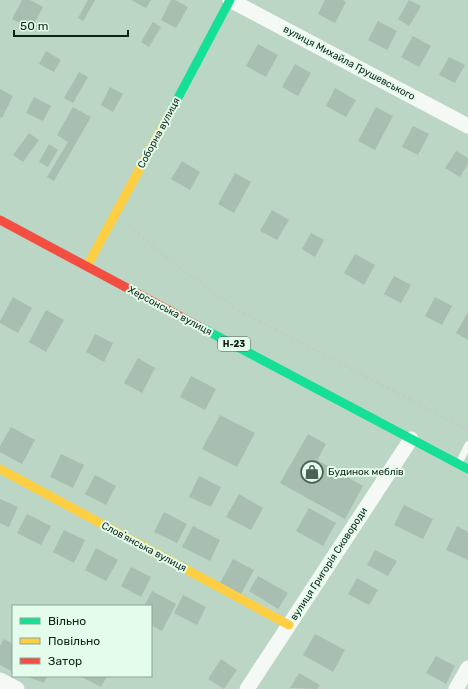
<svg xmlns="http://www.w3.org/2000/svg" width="468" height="689" font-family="Rubik,sans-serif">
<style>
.building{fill:#a8beb0}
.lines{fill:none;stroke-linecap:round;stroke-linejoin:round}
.path{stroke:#c4ccc7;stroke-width:2.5;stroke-dasharray:3 3;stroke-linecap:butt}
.lane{stroke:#f5f9f6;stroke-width:7}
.street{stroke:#f5f9f6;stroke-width:15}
.fast{stroke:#16e098;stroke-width:9}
.slow{stroke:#ffcf43;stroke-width:9}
.jam{stroke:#f24e42;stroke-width:9}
.labels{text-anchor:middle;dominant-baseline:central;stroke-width:4;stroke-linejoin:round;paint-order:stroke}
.shield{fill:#e3fceb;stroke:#4f6357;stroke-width:1}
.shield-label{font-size:9px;font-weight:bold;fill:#0f2217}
.street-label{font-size:10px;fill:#0f2217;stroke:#e3fceb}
.poi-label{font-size:10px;fill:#0f2217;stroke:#e3fceb;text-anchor:start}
</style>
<rect width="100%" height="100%" fill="#bbd6c4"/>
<path class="building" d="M22 0H30L43 7 31 29 12 19Z
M88 0H95L83 21 78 18Z
M131 0H151L146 8Z
M171 0H175L188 7 176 28 161 20Z
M325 0H343L346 2 335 23 318 14Z
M409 0 421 6 409 26 398 19Z
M378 21 397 31 387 50 368 40Z
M153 22 161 27 149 47 141 42Z
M413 36 431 46 419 67 401 57Z
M258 44 278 55 266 77 246 66Z
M46 51 61 60 54 72 39 64Z
M449 57 465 65 455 83 439 75Z
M295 64 311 73 298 96 282 87Z
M79 72 88 77 73 103 64 98Z
M110 87 123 94 113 112 101 105Z
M335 88 356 100 346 117 326 106Z
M0 89 13 96 2 118 0 117Z
M34 97 51 106 43 121 26 113Z
M73 107 91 117 54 181 47 177 68 142 57 135Z
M376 107 393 116 375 150 358 141Z
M413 126 429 134 418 155 402 147Z
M29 133 39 140 23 162 13 155Z
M49 144 58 150 48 167 39 162Z
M456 151 468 158V164L460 177 445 168Z
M182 161 200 172 190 190 171 179Z
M235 173 251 182 234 213 218 204Z
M272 210 289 220 277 240 260 231Z
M311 233 324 240 315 257 302 249Z
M355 254 375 265 364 285 344 273Z
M394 276 411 285 401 303 384 294Z
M13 297 32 308 18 333 0 323V321Z
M435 297 452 306 442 325 425 316Z
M46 310 64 320 46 352 29 342Z
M468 312V340L456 333Z
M95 334 113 343 104 362 86 352Z
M138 358 155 368 142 393 124 383Z
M191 376 216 389 205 410 180 397Z
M220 415 255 433 237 467 202 449Z
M11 427 35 440 22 464 0 452V446Z
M308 434 326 444 317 460 363 486 345 519 280 483Z
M61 454 84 465 73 488 50 477Z
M95 475 116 486 106 505 85 494Z
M199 476 221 487 211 507 189 497Z
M239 494 263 508 251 530 226 517Z
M0 499 18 507 9 527 0 523Z
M404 505 433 519 423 539 394 525Z
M309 508 336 523 323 546 296 531Z
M164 512 187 524 177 543 154 532Z
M27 514 51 526 41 545 17 533Z
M193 526 220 540 210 561 182 547Z
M457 526 468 532V560L446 550Z
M64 530 85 540 74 563 53 552Z
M96 548 118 560 106 581 85 570Z
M375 550 397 561 388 576 367 565Z
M233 559 254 570 241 594 220 583Z
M131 567 151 577 141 597 121 586Z
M258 576 288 593 278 609 249 591Z
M357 578 378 590 369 605 348 594Z
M152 591 176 604 162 631 151 625V606H144Z
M183 595 206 607 197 625 174 613Z
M315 634 345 650 333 672 303 655Z
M4 639 13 644V672L0 665V646Z
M436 656 455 666 446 684 426 673Z
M221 659 237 670 224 689 208 679Z
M299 673 320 685 317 689 290 688Z
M26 676H47L44 683Z
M80 676H107L101 687Z"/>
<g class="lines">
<path class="path" d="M129 225 166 257 233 307 468 430"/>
<path class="lane" d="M459 463 468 445"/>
<path class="street" d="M230 0 468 126
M0 680 17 689
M247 689 411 439
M456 689 468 668"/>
<path class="fast" d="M171 111 230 0
M200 327 468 469"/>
<path class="slow" d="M87 266 171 111
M0 469 289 625"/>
<path class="jam" d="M0 220 200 327"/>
</g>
<defs>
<g id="shop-ring" transform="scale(1.15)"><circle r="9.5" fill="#e3fceb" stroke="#4b6154" stroke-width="1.5"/><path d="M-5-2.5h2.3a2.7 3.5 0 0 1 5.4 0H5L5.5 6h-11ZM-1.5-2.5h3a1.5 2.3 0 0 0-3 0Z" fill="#4b6154"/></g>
</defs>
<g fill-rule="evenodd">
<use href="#shop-ring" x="312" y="472"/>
</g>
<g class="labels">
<rect class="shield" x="218" y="337" width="32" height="14" rx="3"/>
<g class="shield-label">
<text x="234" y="344">Н-23</text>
</g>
<g class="street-label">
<text transform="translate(349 63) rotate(28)">вулиця Михайла Грушевського</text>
<text transform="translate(159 133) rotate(-62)">Соборна вулиця</text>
<text transform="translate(170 311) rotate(28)">Херсонська вулиця</text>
<text transform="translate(144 547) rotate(28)">Словʼянська вулиця</text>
<text transform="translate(329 564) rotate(-57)">вулиця Григорія Сковороди</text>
</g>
<g class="poi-label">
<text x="328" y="472">Будинок меблів</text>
</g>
</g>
<rect x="12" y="605" width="140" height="72" fill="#e3fceb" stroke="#8ea596"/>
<rect x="20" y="618" width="20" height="6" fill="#16e098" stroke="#8ea596"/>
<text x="48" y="625" font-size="12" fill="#0f2217">Вільно</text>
<rect x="20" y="638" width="20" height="6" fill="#ffcf43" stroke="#8ea596"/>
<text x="48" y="645" font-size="12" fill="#0f2217">Повільно</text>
<rect x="20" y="658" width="20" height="6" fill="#f24e42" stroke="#8ea596"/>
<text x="48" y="665" font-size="12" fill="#0f2217">Затор</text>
<path d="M14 30v6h114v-6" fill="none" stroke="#0f2217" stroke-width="2"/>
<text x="20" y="30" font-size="12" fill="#0f2217" stroke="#e3fceb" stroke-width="3" paint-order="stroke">50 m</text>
</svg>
